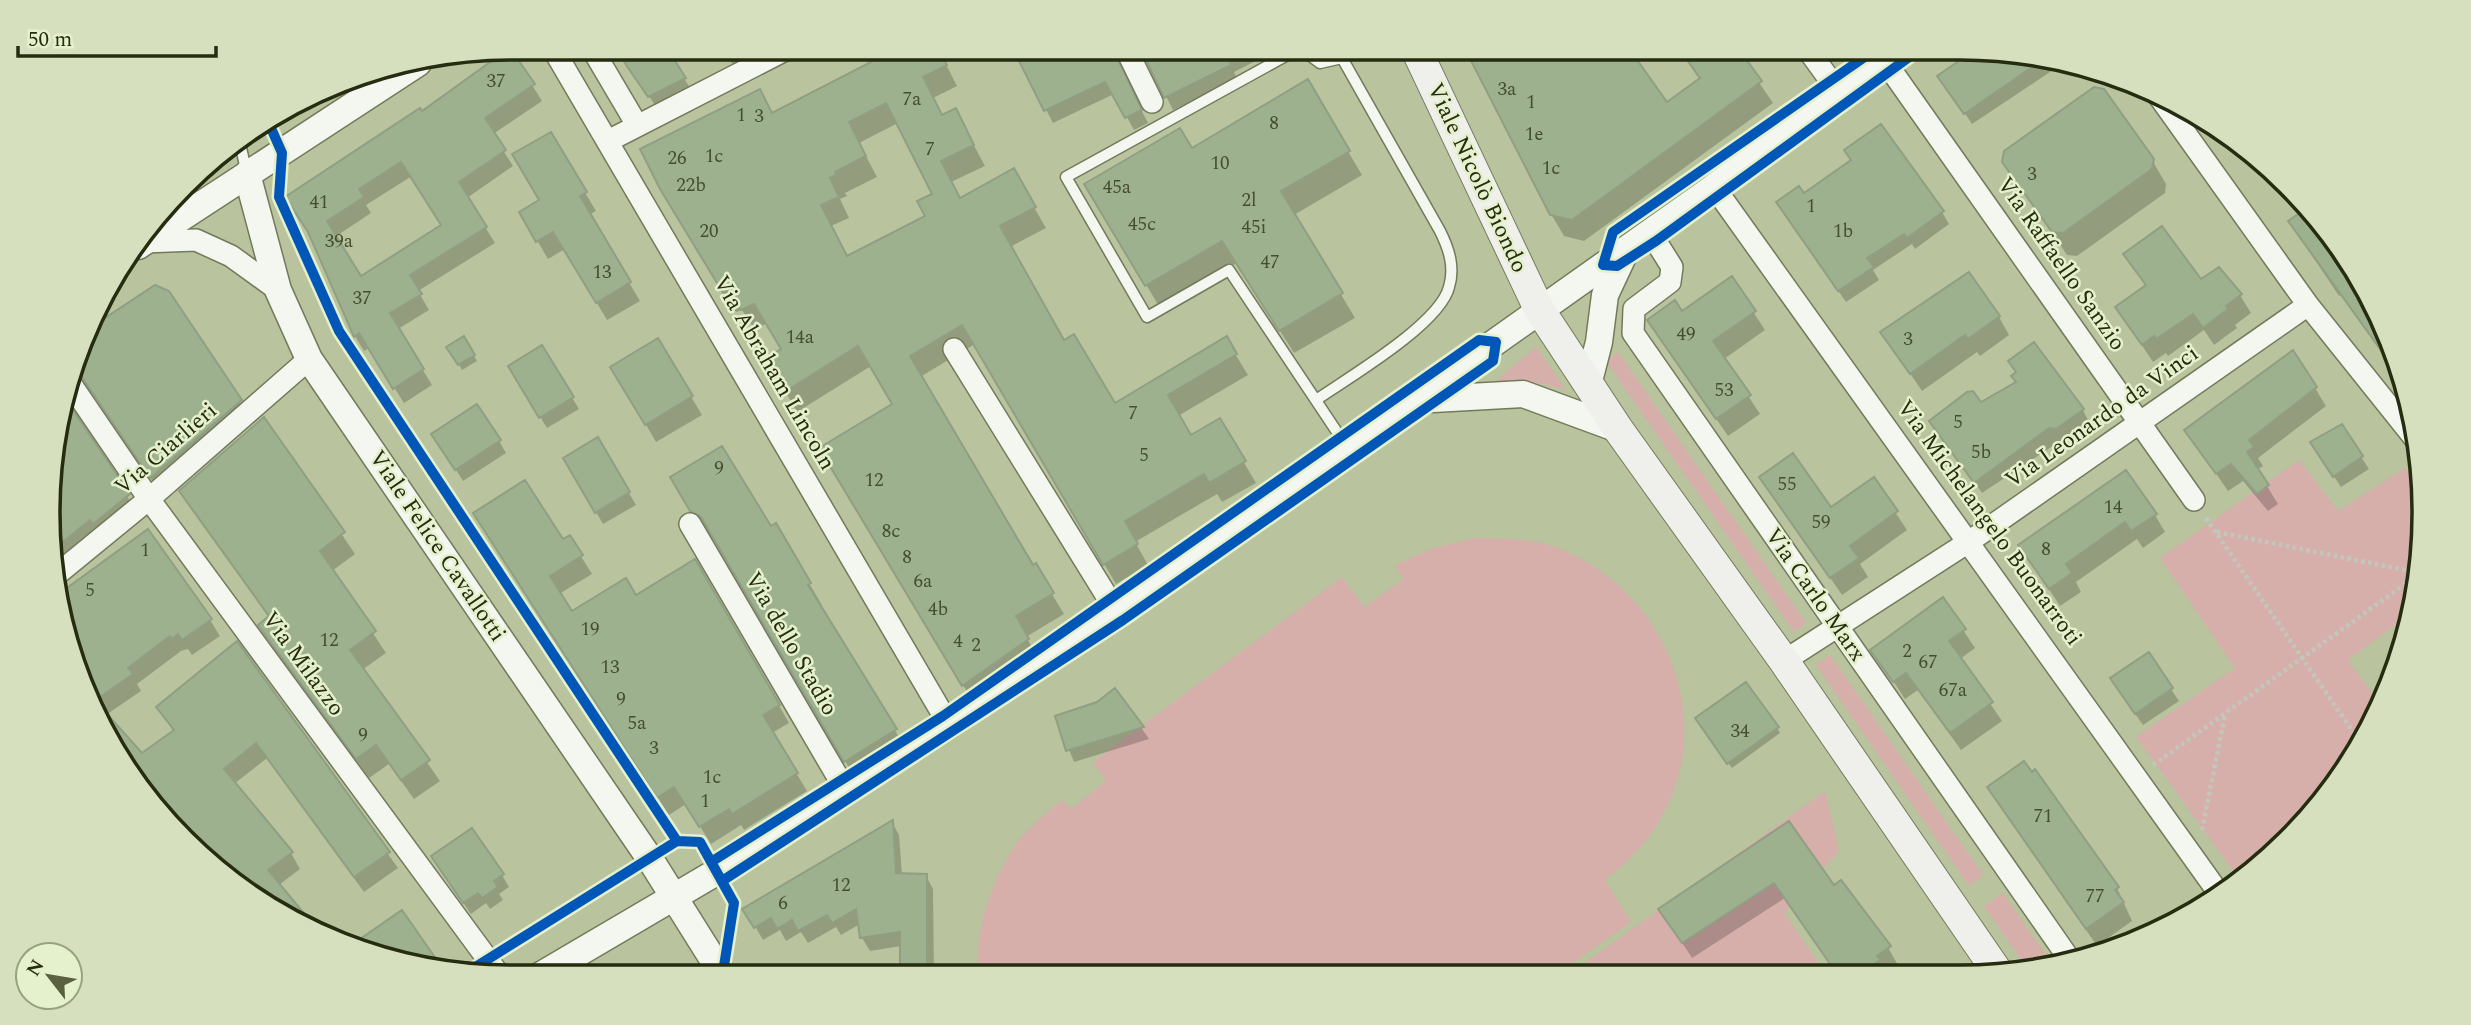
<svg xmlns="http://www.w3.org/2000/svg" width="2471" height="1025" font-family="Spectral,serif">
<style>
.green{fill:#d6afaa}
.shadow{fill:#0003;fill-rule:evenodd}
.building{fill:#9eb18f;stroke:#909f83;stroke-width:2;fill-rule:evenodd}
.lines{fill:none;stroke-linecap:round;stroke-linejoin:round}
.service-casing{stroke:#727a5b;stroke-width:13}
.minor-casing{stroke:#727a5b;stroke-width:24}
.tertiary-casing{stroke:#727a5b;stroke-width:29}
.secondary-casing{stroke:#727a5b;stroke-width:32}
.path{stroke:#c3c7bb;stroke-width:4.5;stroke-dasharray:3.5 3.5;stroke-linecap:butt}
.service{stroke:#f4f6f0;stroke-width:10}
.minor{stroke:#f4f6f0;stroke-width:21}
.tertiary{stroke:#f4f6f0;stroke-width:26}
.secondary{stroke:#efefec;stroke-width:30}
.cycleway-casing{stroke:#e5f0cd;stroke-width:15}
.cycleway{stroke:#0057b8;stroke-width:10}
.labels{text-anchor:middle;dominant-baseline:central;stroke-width:5;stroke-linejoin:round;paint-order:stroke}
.number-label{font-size:19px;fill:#444e30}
.street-label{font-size:23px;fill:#252c0f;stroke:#e5f0cd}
.rim{fill:none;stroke:#252c0f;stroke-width:3.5}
</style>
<rect width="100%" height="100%" fill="#b9c49e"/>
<path class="green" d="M1536 347 1566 390 1534 382 1496 381Z
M1618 352 1806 623 1794 632 1605 360Z
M2299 460 2338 511 2405 468 2422 494 2420 573 2410 614 2348 660 2379 703 2346 771 2265 863 2239 879 2136 737 2235 668 2160 558Z
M1474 538C1502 539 1531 538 1558 548 1666 590 1722 724 1656 826 1642 848 1625 864 1605 880L1631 922 1556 975 980 976C971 932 996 867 1025 833 1036 821 1050 811 1062 800L1071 809 1106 781 1093 762 1342 577 1364 607 1404 579 1394 566 1433 548Z
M1830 655 1983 875 1969 886 1816 665Z
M1825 791 1839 851 1784 913 1826 974 1568 975Z
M2003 893 2053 965 2029 971 1984 906Z"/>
<path class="shadow" d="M615 47H664L692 91 657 108Z
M722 47H775L735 68Z
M937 47 957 86 933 98 943 117 955 110 985 166 951 182 960 200 1013 171 1046 228 1010 247 1064 342 1114 406 1226 339 1248 375 1178 416 1190 437 1219 420 1256 483 1222 502 1217 494 1135 542 1148 565 1116 584 975 344 920 377 1064 614 1026 637 1040 660 975 705 833 469 894 405 871 366 797 412 767 359 783 350 767 323 755 330 742 310 736 312 674 210 772 115ZM898 123 934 195 927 217 847 258 831 226 849 218 840 199 847 196 845 193 877 177 859 143Z
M1014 47H1130L1120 54 1119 67 1148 123 1134 130 1114 94 1053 123Z
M1136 47H1283L1234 72 1237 79 1173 110 1144 52Z
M1677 47H1735L1773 103 1584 241 1564 236 1551 214 1666 104 1700 80Z
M1977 50 2062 64 1972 124 1940 76Z
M512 53 542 101 493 134 513 166 467 198 495 243 418 291 429 310 398 329 432 385 404 403 369 348 364 351 355 336 313 238 296 213 421 114ZM412 176 443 226 361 278 335 237 371 213 366 205Z
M1307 82 1362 175 1294 215 1355 318 1294 353 1237 263 1160 308 1087 185 1191 150Z
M550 134 596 211 589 215 640 301 607 320 565 249 548 259 521 213 541 201Z
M2152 160 2166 184 2165 193 2077 256 2067 255 2003 161Z
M1803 195 1942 212 1949 224 1915 249 1912 244 1873 270 1879 280 1846 302 1785 215Z
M2309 209 2327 229 2360 282 2339 296 2290 222Z
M2126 255 2240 295 2251 313 2235 325 2237 328 2214 345 2204 330 2168 356 2166 353 2153 362 2117 308 2146 287Z
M1731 278 1765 330 1724 359 1760 414 1728 436 1649 320 1681 313Z
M156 287 168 292 252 421 163 497 93 393 80 387 71 390 66 404 140 516 55 578 51 451 72 363 87 330Z
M2376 306 2405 385 2363 325Z
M1999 317 2009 335 1980 356 1977 352 1922 391 1882 332Z
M464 339 477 361 462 370 449 347Z
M658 341 702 415 656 442 613 368Z
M542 348 579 409 547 428 510 367Z
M2315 388 2326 406 2258 458 2263 466 2257 470 2278 504 2268 511 2243 481 2228 491 2186 430Z
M1981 405 2083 410 2089 422 1982 493 1931 422Z
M264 419 355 554 332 571 386 653 362 670 440 781 414 799 389 764 369 778 272 646 260 625 269 618 181 491Z
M2341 426 2369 469 2341 487 2319 454Z
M598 440 636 505 603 524 565 459Z
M499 441 506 453 463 481 441 446Z
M1761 477 1831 510 1873 479 1907 530 1860 564 1868 577 1842 595Z
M685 500 770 529 775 526 822 605 820 607 908 752 858 783 716 539 705 533Z
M2155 515 2165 532 2143 548 2137 539 2076 582 2081 592 2060 606 2020 545Z
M485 531 562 542 569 537 592 574 559 594 571 613 636 598 695 562 789 723 772 733 807 791 744 830 741 825 711 844 686 804 669 815Z
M1943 600 1975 648 1960 659 2002 721 1961 750 1918 690 1905 699 1873 650Z
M63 605 210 620 220 636 192 655 188 649 181 651 137 684 141 691 106 715 142 756 174 732 158 707 237 644 398 868 364 892 267 758 234 784 291 853 300 869 279 885 316 928 229 881 125 771 83 690 58 609Z
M2148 655 2179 701 2143 725 2119 691Z
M1115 690 1149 739 1074 762 1057 718 1098 703Z
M1701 724 1777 728 1780 733 1732 768Z
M1989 788 2117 888 2132 921 2097 946Z
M892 822 899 835 902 875 926 876 933 889 934 977H902L901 946 870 951 862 938 860 924 841 935 836 927 808 943 801 932 786 941 780 930 763 940 745 909Z
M1789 823 1833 887 1878 930 1903 974H1830L1826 967 1831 964 1785 898 1692 958 1661 910Z
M440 869 502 875 509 887 499 894 503 900 490 909 486 903 471 914Z"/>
<path class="building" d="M614 47H666L686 78 648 97Z
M900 47H938L947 65 923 77 942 115 956 108 974 145 941 161 960 198 1014 168 1036 207 1000 226 1064 340 1074 334 1115 403 1227 336 1237 354 1168 395 1191 435 1220 418 1246 461 1209 483 1204 474 1125 521 1138 544 1103 565 962 325 910 356 1033 565 1036 563 1054 593 1016 616 1029 639 962 686 819 448 892 404 858 346 783 393 765 359 781 349 754 304 741 310 728 290 723 293 660 189 640 149 760 89 772 113ZM886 103 932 194 917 201 925 216 847 256 821 205 839 197 830 178 836 175 835 172 866 156 849 122Z
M1012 47H1112L1142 110 1125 118 1105 82 1044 111Z
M1140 47H1222L1231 65 1164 98Z
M1464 47H1628L1667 102 1700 78 1678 47H1737L1762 81 1572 220 1550 215Z
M1975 50 2016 57 2041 61 1964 114 1937 76Z
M512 51 535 84 485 118 506 150 459 182 487 227 410 275 422 294 390 313 424 369 393 389 359 333 354 337 308 232 285 197 420 108 422 111 497 57 499 59ZM401 162 441 225 361 276 327 221 364 197 359 189Z
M1308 79 1350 151 1281 191 1343 293 1279 331 1222 241 1145 286 1084 184 1180 128 1192 148Z
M2094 87 2104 89 2154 159 2152 169 2063 233 2052 232 2002 162 2004 151Z
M1881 124 1944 211 1907 238 1904 234 1867 258 1874 267 1838 291 1776 202 1799 186 1804 193 1851 160 1844 150Z
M551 132 587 192 580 196 631 282 596 303 553 232 536 242 519 212 539 200 512 154Z
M2307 208 2327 229 2376 306 2395 357 2388 360 2288 221Z
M2162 226 2201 279 2219 267 2242 294 2226 306 2228 309 2203 328 2193 314 2156 339 2154 336 2142 345 2115 307 2146 285 2123 254Z
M1969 272 2000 316 1968 339 1965 335 1910 374 1880 332Z
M1732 276 1756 311 1713 341 1751 395 1716 419 1647 320 1675 300 1682 311Z
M155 285 169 291 242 400 150 478 79 373 71 368 87 330Z
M464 336 475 355 458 365 446 347Z
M658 338 693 396 645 425 610 367Z
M2034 342 2084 409 2056 429 2049 428 1974 483 1929 421 1967 392 1973 391 1981 402 2016 382 2011 376 2016 372 2008 361Z
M542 345 574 397 539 418 508 366Z
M2293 350 2317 387 2249 440 2254 447 2247 452 2269 485 2257 494 2231 464 2216 474 2184 430Z
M64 397 130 494 93 524 90 520 54 549 51 451Z
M477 404 501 440 455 470 431 434Z
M264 417 345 532 320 551 376 631 350 650 430 760 401 780 376 745 356 759 258 625 269 616 179 491Z
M2342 424 2363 456 2333 477 2310 442Z
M598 437 630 492 595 513 563 458Z
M722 446 771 526 776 523 811 583 808 585 897 729 844 762 701 517 690 511 670 477Z
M1793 453 1831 507 1874 477 1898 511 1850 546 1859 558 1830 578 1759 477Z
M2126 470 2157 514 2131 531 2125 522 2066 564 2072 573 2049 589 2018 545Z
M525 480 563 539 570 535 583 555 550 576 572 611 626 578 636 595 695 559 780 705 763 715 798 773 732 814 729 809 699 827 674 787 657 798 473 513Z
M148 529 212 619 182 640 178 634 172 639 170 636 128 668 133 674 90 704 83 690 56 596Z
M1943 597 1966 629 1949 641 1993 702 1950 733 1906 673 1893 682 1870 650Z
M237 641 390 852 354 877 256 743 224 769 293 852 268 870 316 928 229 881 125 771 93 711 100 706 142 753 174 730 156 707Z
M2149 652 2173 688 2135 714 2110 678Z
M1746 682 1779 727 1727 764 1695 718Z
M1115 688 1144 727 1066 751 1055 716 1097 702Z
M2024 761 2032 772 2035 769 2119 887 2115 890 2124 902 2086 929 1987 787Z
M893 820 896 873 927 874V977H900V932L860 938 856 909 832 923 827 915 798 931 792 920 777 929 771 918 754 928 742 909Z
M1789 821 1834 885 1841 880 1891 946 1877 956 1880 960 1859 974H1837L1774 883 1682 943 1658 909Z
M472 828 504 874 494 881 498 887 482 898 478 893 463 903 431 856Z
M402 910 441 966 363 953 350 946Z"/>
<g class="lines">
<g class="service-casing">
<path id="service" d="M1342 58 1361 47
M239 139 247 174
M1316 400C1348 378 1440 324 1449 287 1455 267 1449 249 1440 231L1342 58 1320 63 1300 48 1066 177 1147 317 1229 270 1347 447"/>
</g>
<g class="minor-casing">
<path id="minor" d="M552 47 949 725
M591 47 637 125
M1125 47 1152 102
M1806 47 1840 94
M1884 60 2194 500
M2158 95 2308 305 2416 440
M608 141 791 47
M1714 187 2218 892
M1650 232 1672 267 1670 282 1634 309 1633 333 2070 960
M143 242 196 240 231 256 278 290
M954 349 1116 611
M68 380 149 499 500 976
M690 524 846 791
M55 576 149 499 309 359
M1784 661 1970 541 2308 305"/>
</g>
<g class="tertiary-casing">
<path id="tertiary" d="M247 174 278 290 309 359 650 859 724 977
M138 246 418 63
M1588 385 1599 342 1605 295 1626 250
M1415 400 1523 394 1618 429
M536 978 742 857 949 725 1116 611 1714 187 1900 47"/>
</g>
<g class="secondary-casing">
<path id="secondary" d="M1415 47 1539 309 1618 429 1784 661 1999 974"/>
</g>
<path class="path" d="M2206 518 2360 742
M2217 532 2420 573
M2153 765 2419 574
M2202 830 2225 715"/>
<use href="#service" class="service"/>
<use href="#minor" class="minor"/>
<use href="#tertiary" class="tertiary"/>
<use href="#secondary" class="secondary"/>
<g class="cycleway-casing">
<path id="cycleway" d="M1879 47 1613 232 1603 265 1617 266 1656 241 1923 47
M267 119 282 153 279 197 339 331 677 841
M711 862 943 716 1479 340 1496 342 1493 361 1123 620 722 881
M469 971 677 841 700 842 734 903 724 966 732 977"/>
</g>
<use href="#cycleway" class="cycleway"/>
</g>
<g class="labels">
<g class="number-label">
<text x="496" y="81">37</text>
<text x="1507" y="89">3a</text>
<text x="912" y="99">7a</text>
<text x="1531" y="102">1</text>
<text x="741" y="115">1</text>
<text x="759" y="116">3</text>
<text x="1274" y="123">8</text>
<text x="1534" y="134">1e</text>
<text x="930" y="149">7</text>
<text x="714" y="156">1c</text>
<text x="677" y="158">26</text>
<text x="1220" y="163">10</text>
<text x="1551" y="168">1c</text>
<text x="2032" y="174">3</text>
<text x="691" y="185">22b</text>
<text x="1117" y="187">45a</text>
<text x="1249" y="200">2l</text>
<text x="319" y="202">41</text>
<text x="1811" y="206">1</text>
<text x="1142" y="224">45c</text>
<text x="1254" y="227">45i</text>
<text x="709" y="231">20</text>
<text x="1843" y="231">1b</text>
<text x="339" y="241">39a</text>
<text x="1270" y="262">47</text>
<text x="602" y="272">13</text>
<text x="362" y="298">37</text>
<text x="1686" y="334">49</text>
<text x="800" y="337">14a</text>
<text x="1908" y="339">3</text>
<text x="1724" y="390">53</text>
<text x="1133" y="413">7</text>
<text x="1958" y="422">5</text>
<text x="1981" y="452">5b</text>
<text x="1144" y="455">5</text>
<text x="719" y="468">9</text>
<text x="874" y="480">12</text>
<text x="1787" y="484">55</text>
<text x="2113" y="507">14</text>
<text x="1821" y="522">59</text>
<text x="891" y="531">8c</text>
<text x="2046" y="549">8</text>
<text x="145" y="550">1</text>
<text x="907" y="557">8</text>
<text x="923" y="581">6a</text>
<text x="90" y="590">5</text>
<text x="938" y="609">4b</text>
<text x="590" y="629">19</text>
<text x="329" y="640">12</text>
<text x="958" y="641">4</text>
<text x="976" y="645">2</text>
<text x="1907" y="651">2</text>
<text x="1928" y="662">67</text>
<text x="610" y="667">13</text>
<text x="1953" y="690">67a</text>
<text x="621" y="699">9</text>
<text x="637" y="723">5a</text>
<text x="1740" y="731">34</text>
<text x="363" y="735">9</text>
<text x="654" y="748">3</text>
<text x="712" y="777">1c</text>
<text x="705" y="801">1</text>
<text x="2043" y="816">71</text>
<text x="841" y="885">12</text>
<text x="2095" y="896">77</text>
<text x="783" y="903">6</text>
</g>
<g class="street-label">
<text transform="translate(1477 178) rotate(65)">Viale Nicolò Biondo</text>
<text transform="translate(2061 264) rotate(55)">Via Raffaello Sanzio</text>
<text transform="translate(774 373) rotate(60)">Via Abraham Lincoln</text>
<text transform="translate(2102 417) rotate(-35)">Via Leonardo da Vinci</text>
<text transform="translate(166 449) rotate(-41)">Via Ciarlieri</text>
<text transform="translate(1989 523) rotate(54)">Via Michelangelo Buonarroti</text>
<text transform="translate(437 546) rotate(56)">Viale Felice Cavallotti</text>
<text transform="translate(1815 595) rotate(55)">Via Carlo Marx</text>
<text transform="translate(791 644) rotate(60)">Via dello Stadio</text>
<text transform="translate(303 664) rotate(54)">Via Milazzo</text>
</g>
</g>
<path d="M0 0H2471V1025H0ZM512 60H1960A452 452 0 0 1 2412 512V513A452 452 0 0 1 1960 965H512A452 452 0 0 1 60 513V512A452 452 0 0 1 512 60Z" fill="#d6e0be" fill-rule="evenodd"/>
<path class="rim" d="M512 60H1960A452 452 0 0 1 2412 512V513A452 452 0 0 1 1960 965H512A452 452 0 0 1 60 513V512A452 452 0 0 1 512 60Z"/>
<g transform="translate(49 976) rotate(301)"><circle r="33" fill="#e5f0cd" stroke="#98a281" stroke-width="2"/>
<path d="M0-5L12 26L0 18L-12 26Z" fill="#596141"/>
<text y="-10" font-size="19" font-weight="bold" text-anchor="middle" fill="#252c0f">N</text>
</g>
<path d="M18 46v10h198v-10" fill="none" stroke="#252c0f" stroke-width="3.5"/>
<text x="28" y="46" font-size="21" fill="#252c0f" stroke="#e5f0cd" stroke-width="5" paint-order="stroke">50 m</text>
</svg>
